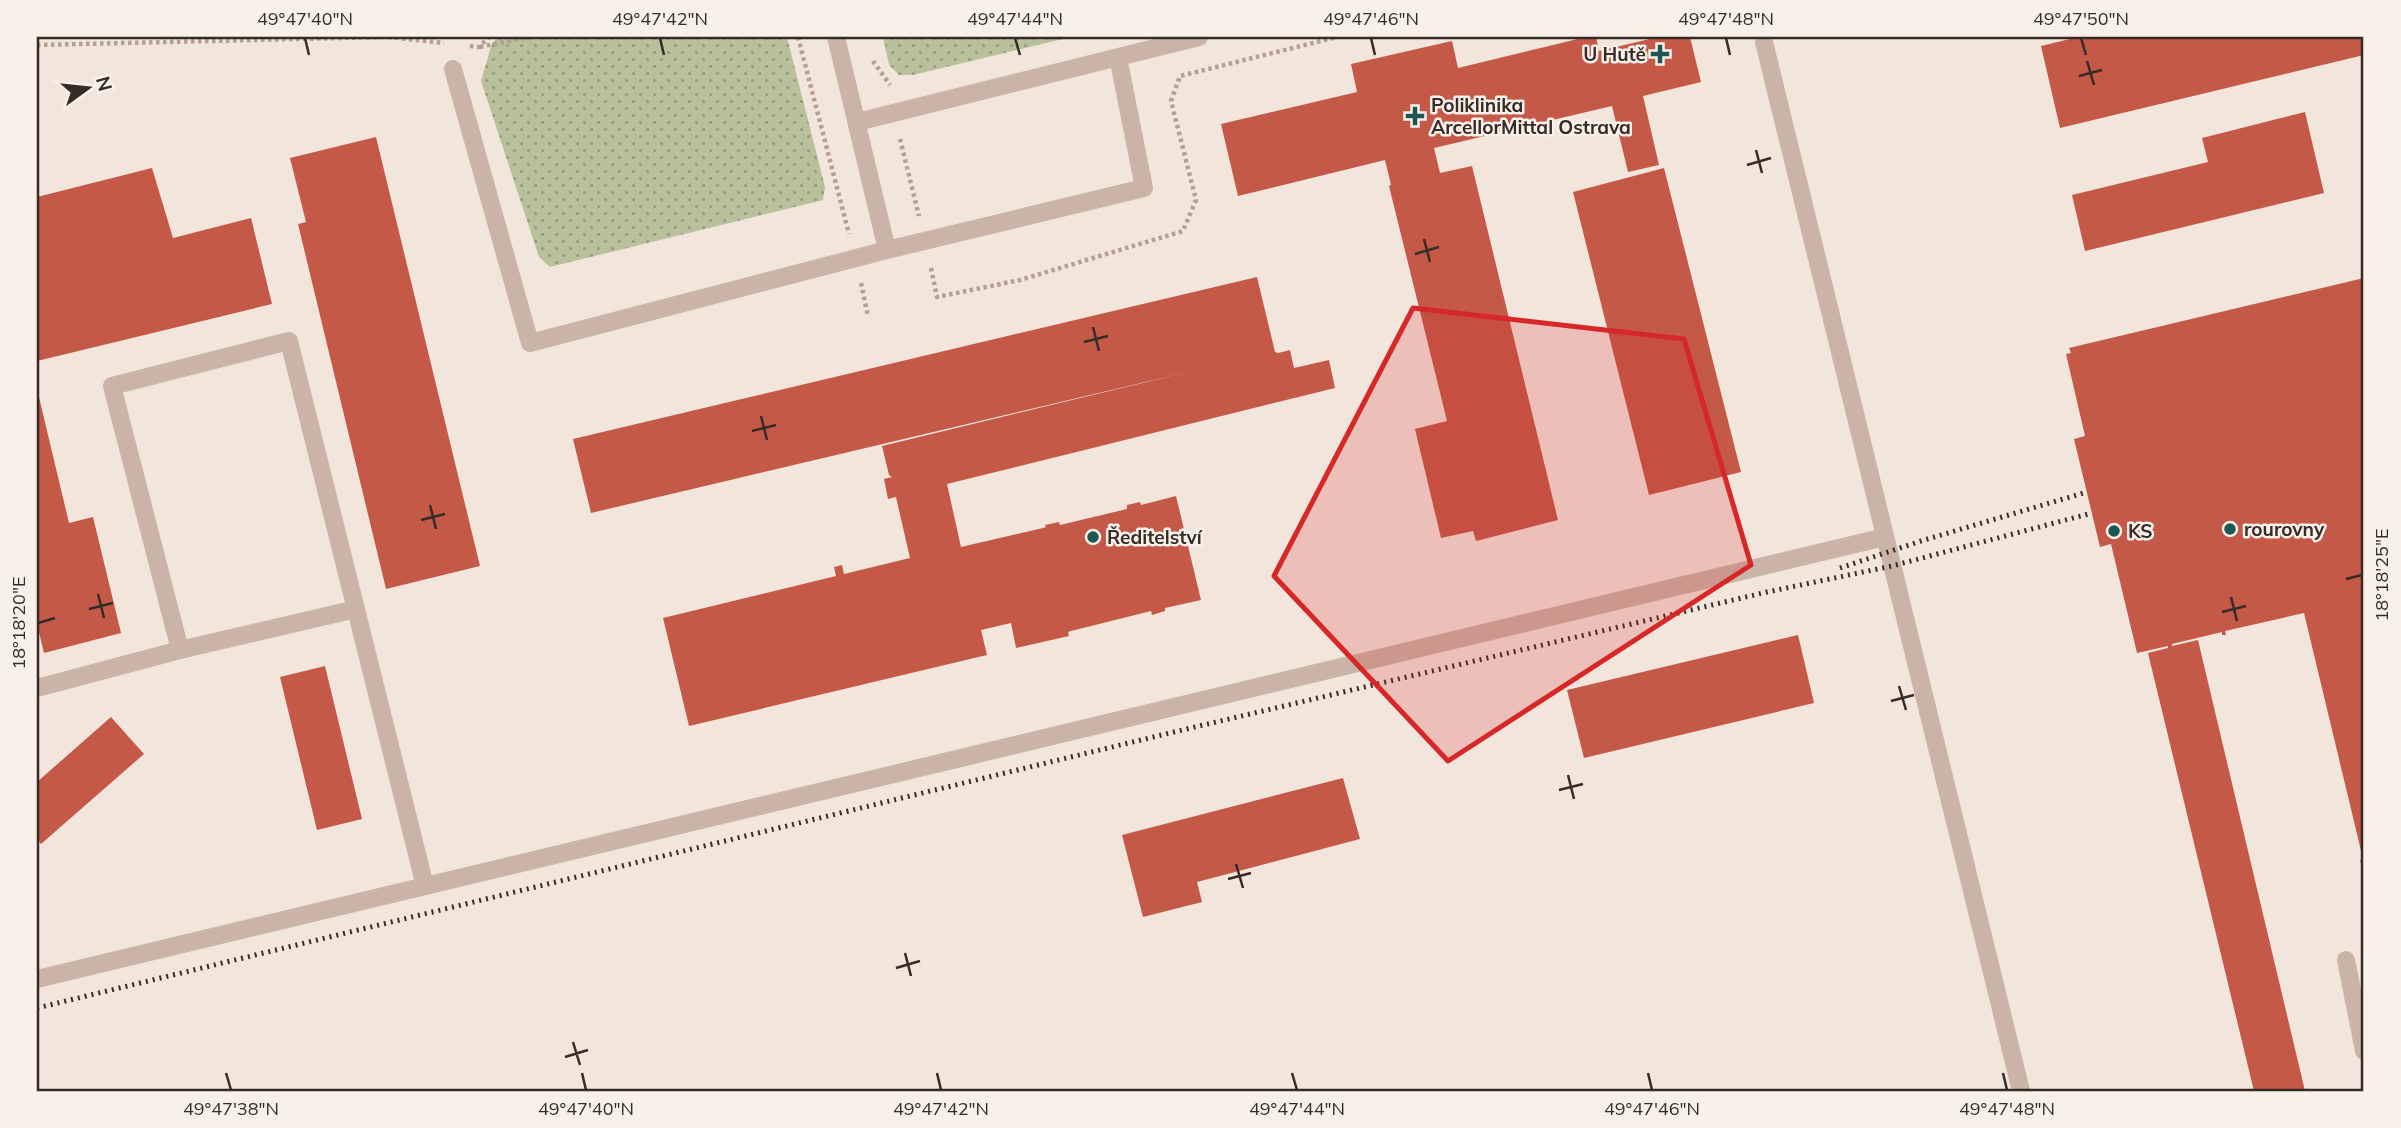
<svg xmlns="http://www.w3.org/2000/svg" width="2401" height="1128" font-family="Mulish,sans-serif">
<style>
.grass{fill:url(#grass-dots)}
.building{fill:#c45948}
.lines{fill:none;stroke-linecap:round;stroke-linejoin:round}
.path{stroke:#b69e93;stroke-width:4.5;stroke-dasharray:3.5 3.5;stroke-linecap:butt}
.lane{stroke:#cab4a8;stroke-width:18}
.street{stroke:#cab4a8;stroke-width:18}
.rail{stroke:#372b28;stroke-width:5;stroke-dasharray:2 5;stroke-linecap:butt}
.marked{fill:#d62828;fill-opacity:0.2;stroke:#d62828;stroke-width:5;stroke-linejoin:round}
.ticks{fill:none;stroke:#372b28;stroke-width:2.5}
.poi-dot{fill:#1e5855;stroke:#f9f0e9;stroke-width:2.5}
.labels{text-anchor:middle;dominant-baseline:central;stroke-width:5;stroke-linejoin:round;paint-order:stroke}
.poi-label{font-size:19px;font-weight:bold;fill:#372b28;stroke:#f9f0e9;text-anchor:start}
.neatline{fill:none;stroke:#372b28;stroke-width:2.5}
.ticks-label{font-size:18px;text-anchor:middle;fill:#372b28}
</style>
<defs>
<pattern id="grass-dots" width="8" height="8" patternUnits="userSpaceOnUse" patternTransform="scale(1.75)"><rect width="8" height="8" fill="#b8c19c"/><path d="M2 2h.1M6 6h.1" fill="none" stroke="#969d7f" stroke-width="1.8" stroke-linecap="round"/></pattern>
</defs>
<rect width="100%" height="100%" fill="#f2e5dc"/>
<path class="grass" d="M499 37H787L825 187 823 200 550 267 539 257 481 81 492 43Z
M883 37H1071L913 75H899L889 65Z"/>
<path class="building" d="M1586 37H1596L1599 51 1658 37H1690L1701 82 1643 96 1659 165 1628 172 1612 106 1434 148 1440 173 1472 166 1558 520 1476 541 1473 531 1441 538 1415 429 1447 421 1389 186 1391 185 1385 160 1238 196 1221 124 1357 92 1351 64 1452 41 1458 68Z
M2078 37H2364V55L2060 128 2041 46Z
M2305 112 2324 193 2085 251 2072 195 2208 162 2202 138Z
M376 137 480 566 386 589 298 224 306 222 290 158Z
M152 168 173 238 251 218 272 304 37 361V197Z
M1664 168 1741 472 1649 495 1573 192Z
M1257 277 1275 352 1278 353 1290 350 1294 368 1329 360 1335 388 947 484 961 547 1043 528 1046 527 1045 525 1059 522 1060 525 1127 509V505L1140 502 1141 505 1176 496 1201 600 1165 608V611L1152 615 1151 611 1071 631 1068 632 1069 636 1016 648 1011 623 981 630 987 655 689 726 663 618 836 576 834 567 842 565 844 574 910 558 896 497 888 499 884 479 892 477 889 475 882 446 1192 371 591 513 573 439Z
M2364 278V874L2360 860 2363 859 2304 613 2225 631 2226 635H2222V632L2172 644V646L2198 640 2305 1091H2254L2148 653 2168 648V646L2137 653 2111 544 2100 547 2074 439 2085 436 2066 354 2071 353 2069 348Z
M38 393 69 523 93 517 121 633 44 653 37 624Z
M1798 635 1814 703 1584 758 1567 690Z
M325 666 362 819 317 830 280 677Z
M111 717 144 754 41 844 37 839V782Z
M1343 778 1360 839 1197 882 1202 902 1143 917 1122 835Z"/>
<g class="lines">
<path class="path" d="M388 37 444 43
M798 37 849 234
M37 45 384 37
M470 46 479 47 489 37
M480 47 528 37
M873 61 890 85
M900 139 919 216
M931 268 937 297 1020 280 1183 231 1196 200 1171 101 1180 76 1337 37
M861 283 868 316"/>
<path class="lane" d="M836 37 887 250
M453 69 530 343 887 250 1144 188 1118 57
M857 122 1199 37
M180 650 356 609
M37 688 180 650 112 386 289 341 425 886
M2346 960 2364 1051
M37 979 1885 537"/>
<path class="street" d="M1764 42 2021 1091"/>
<path class="rail" d="M1840 568 1924 540 2087 492
M37 1008 1178 731 1767 592 1892 566 2092 513"/>
</g>
<path class="marked" d="M1413 308 1684 339 1751 565 1448 761 1274 576Z"/>
<path class="ticks" d="M305 38 309 55M660 38 664 55M1015 38 1020 55M1371 38 1375 55M1726 38 1730 55M2081 38 2086 55M2087 61 2094 85M2079 76 2102 70M1756 150 1762 173M1747 165 1771 158M1424 239 1430 262M1415 254 1439 247M1093 327 1099 351M1084 342 1108 336M761 416 767 440M752 431 776 425M430 505 436 529M421 520 445 514M2346 579 2362 575M98 594 104 618M2231 597 2237 621M89 609 113 603M2222 612 2246 606M38 623 55 618M1899 686 1906 710M1891 701 1914 695M1568 775 1574 799M1559 790 1583 784M1236 864 1243 888M1228 879 1251 873M905 953 911 976M896 968 920 961M573 1042 580 1065M565 1057 588 1050M226 1073 231 1090M582 1073 586 1090M937 1073 941 1090M1292 1073 1297 1090M1648 1073 1652 1090M2003 1073 2007 1090"/>
<g class="poi-dot">
<path d="M1656.5 43.5h7v7h7v7h-7v7h-7v-7h-7v-7h7z"/>
<path d="M1411.5 105.5h7v7h7v7h-7v7h-7v-7h-7v-7h7z"/>
<circle cx="2230" cy="529" r="7"/>
<circle cx="2114" cy="531" r="7"/>
<circle cx="1093" cy="537" r="7"/>
</g>
<g class="labels">
<g class="poi-label">
<text x="1646" y="54" text-anchor="end">U Hutě</text>
<text x="1431" y="105">Poliklinika<tspan x="1431" dy="22">ArcellorMittal Ostrava</tspan></text>
<text x="2244" y="529">rourovny</text>
<text x="2128" y="531">KS</text>
<text x="1107" y="537">Ředitelství</text>
</g>
</g>
<rect width="2401" height="1128" fill="none" stroke="#f9f0e9" stroke-width="77"/>
<g transform="translate(88 88) rotate(75)" stroke="#f9f0e9" stroke-width="5" paint-order="stroke">
<path d="M0-5L12 26L0 18L-12 26Z" fill="#372b28"/>
<text y="-10" font-size="19" font-weight="bold" text-anchor="middle" fill="#372b28">N</text>
</g>
<rect x="38" y="38" width="2324" height="1052" class="neatline"/>
<g class="ticks-label">
<text x="305" y="25">49°47'40"N</text>
<text x="660" y="25">49°47'42"N</text>
<text x="1015" y="25">49°47'44"N</text>
<text x="1371" y="25">49°47'46"N</text>
<text x="1726" y="25">49°47'48"N</text>
<text x="2081" y="25">49°47'50"N</text>
<text transform="translate(2382 575) rotate(-90)" y="6">18°18'25"E</text>
<text transform="translate(19 623) rotate(-90)" y="6">18°18'20"E</text>
<text x="231" y="1115">49°47'38"N</text>
<text x="586" y="1115">49°47'40"N</text>
<text x="941" y="1115">49°47'42"N</text>
<text x="1297" y="1115">49°47'44"N</text>
<text x="1652" y="1115">49°47'46"N</text>
<text x="2007" y="1115">49°47'48"N</text>
</g>
</svg>
